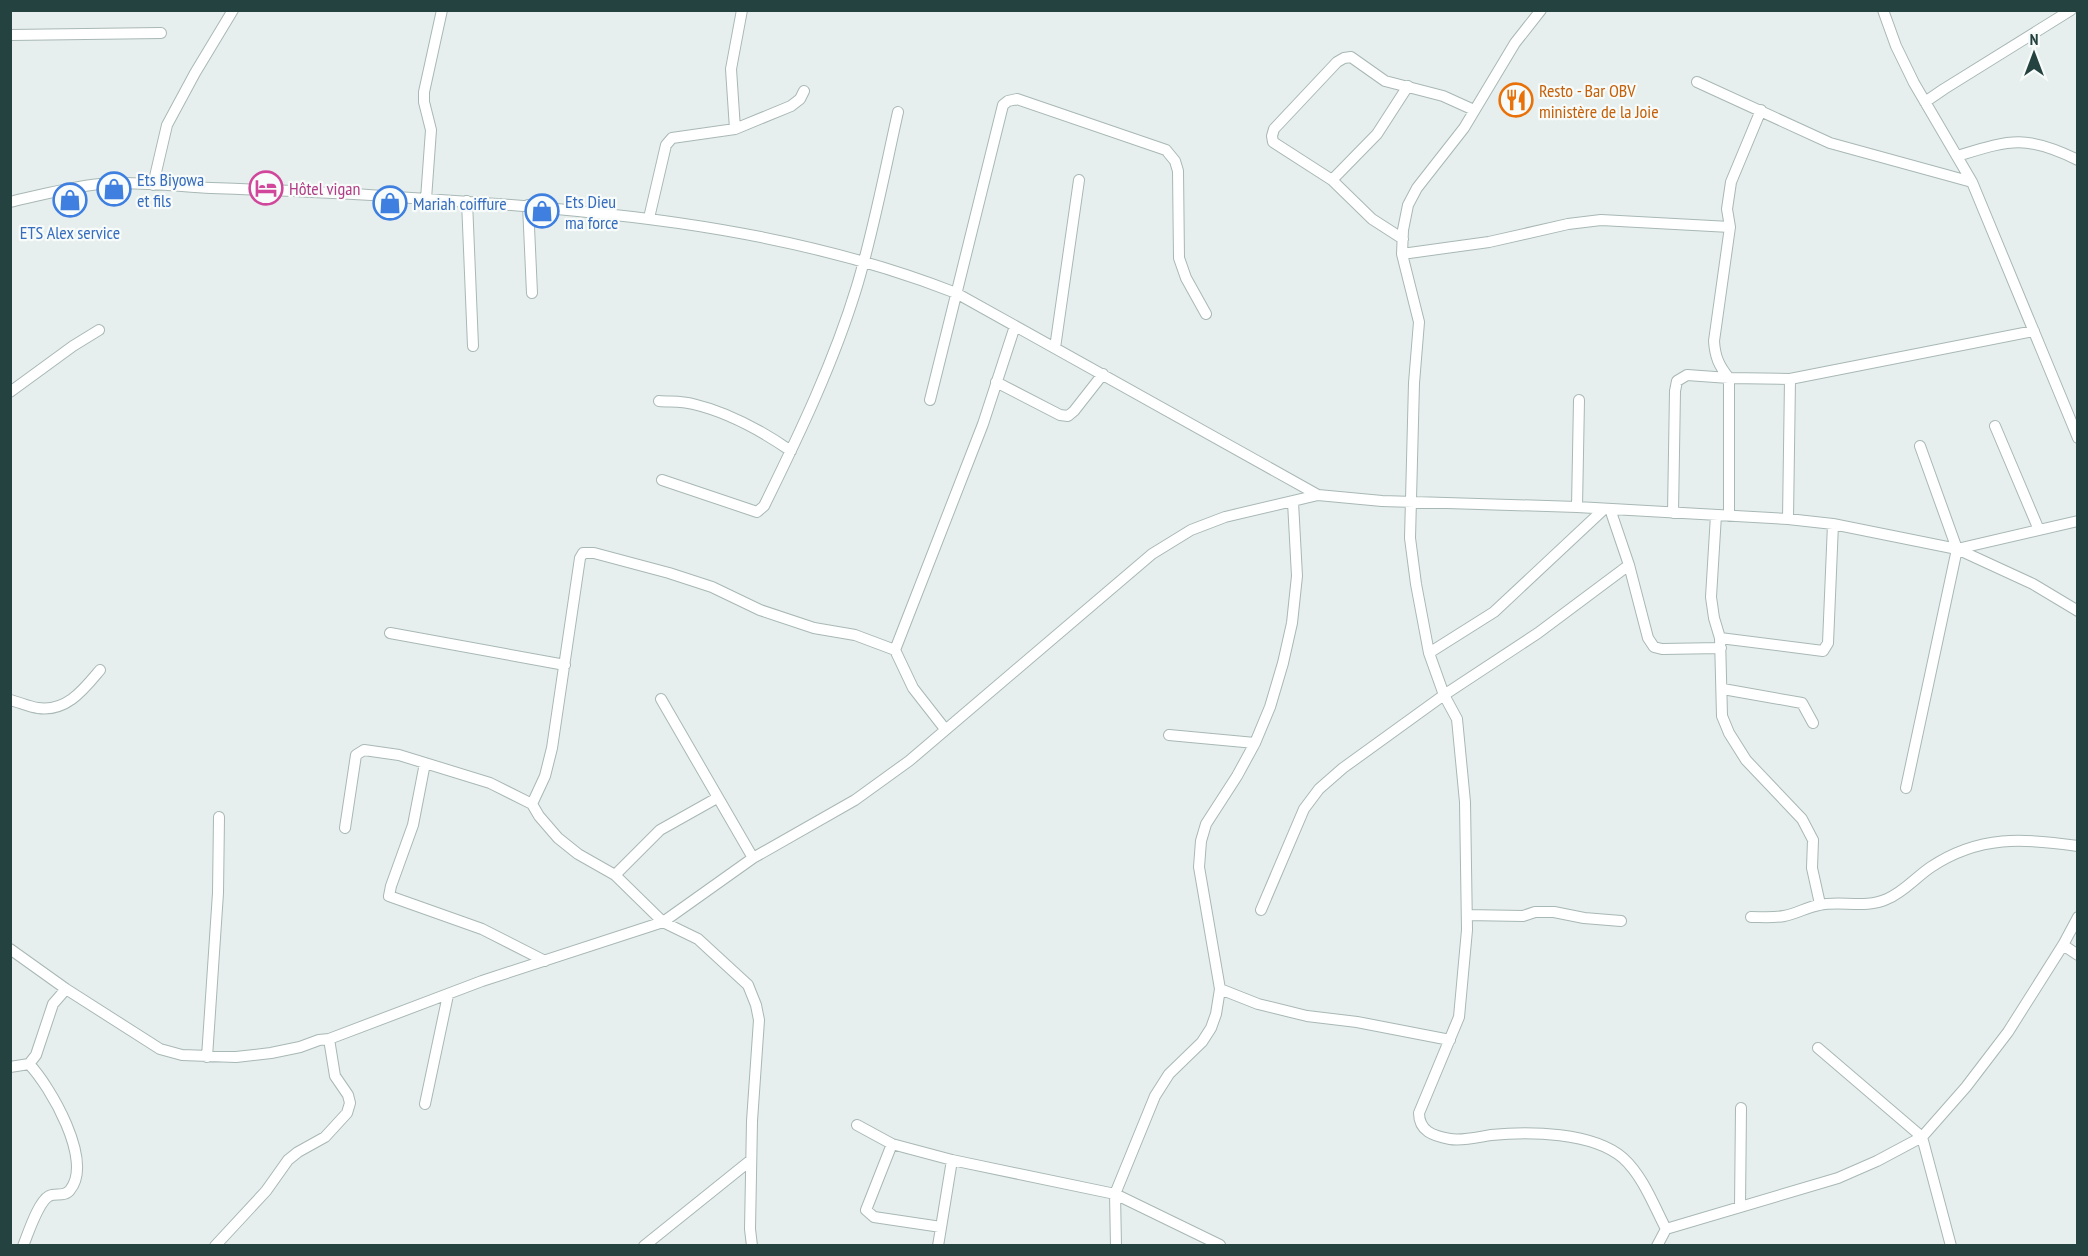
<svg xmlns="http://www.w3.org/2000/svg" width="2088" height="1256" font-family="'PT Sans Narrow',sans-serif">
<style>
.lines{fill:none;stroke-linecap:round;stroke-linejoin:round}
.minor-casing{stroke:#a8b8b5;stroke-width:12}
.minor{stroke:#fff;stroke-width:10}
.labels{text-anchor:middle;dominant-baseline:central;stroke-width:4.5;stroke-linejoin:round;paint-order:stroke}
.food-label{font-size:18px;fill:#c56008;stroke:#f7fbfa;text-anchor:start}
.shop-label{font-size:18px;fill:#366cbe;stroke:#f7fbfa;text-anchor:start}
.hotel-label{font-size:18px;fill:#b23c85;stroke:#f7fbfa;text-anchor:start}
</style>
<rect width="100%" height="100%" fill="#e6efed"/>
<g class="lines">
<g class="minor-casing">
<path id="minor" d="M1541 10 1515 43 1464 128 1417 188 1408 205 1403 230 1402 254 1419 322 1414 383 1410 538 1416 584 1429 653 1444 695 1457 719 1465 802 1467 930 1459 1017 1419 1113C1419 1131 1433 1136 1450 1139 1463 1141 1478 1137 1491 1135 1529 1131 1593 1132 1623 1158 1643 1176 1654 1206 1666 1229
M1883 10 1896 46 1914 83 1972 182 2078 438
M10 35 161 33
M1697 82 1830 143 1972 182
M1925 102 1944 89 2071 10
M735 129 731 69 742 10
M1957 156C2010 140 2025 134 2078 160
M1332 180 1377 134 1408 86
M153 185 167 125 195 73 233 10
M426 199 431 130 424 102V92L442 10
M467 201 473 346
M10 202C40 195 70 187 100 184 136 181 175 186 211 188 269 190 326 192 384 196 578 209 773 221 956 293L1318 495
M528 205 532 293
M649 218 666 145 672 138 735 129 791 106 800 99 804 91
M1403 239 1372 219 1332 180 1273 142 1272 136 1274 129 1337 62 1344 58 1351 57 1385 81 1443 96 1474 110
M1402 254 1489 242 1568 224 1601 220 1730 227
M1055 348 1079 180
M996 382 1060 415 1068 416 1074 411 1103 374
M10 392 73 346 99 330
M930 400 1003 105 1008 101 1017 99 1166 150 1175 161 1178 171 1179 258 1186 278 1206 314
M659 401C670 402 682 401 693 404 727 412 762 431 791 451
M1995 426 2039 530
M662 480 757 512 764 506C799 435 834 362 857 286 874 229 885 170 898 112
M1577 507 1579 400
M1610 509 1629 565 1648 638 1654 647 1662 649 1721 648
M1673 513 1675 391 1677 381 1687 375 1729 378 1790 379 2034 331
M1716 515 1711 597 1714 618 1720 638 1722 716 1729 733 1746 760 1802 819 1813 840 1812 868 1820 904
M1729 516V378C1719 366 1715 357 1714 341L1730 227 1727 209 1731 182 1761 110
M1788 519 1790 379
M1957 549 2078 521
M390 633 565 665
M1720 638 1823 651 1828 643 1833 524
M895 650 983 424 1015 326
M1429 653 1494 612 1604 509
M1723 689 1802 703 1813 723
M661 699 753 858
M10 700C19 702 29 707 38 708 67 712 84 689 100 670
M1169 735 1255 743
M425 763 413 825 391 886 389 896 482 929 545 961
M1906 788 1957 549 1920 446
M345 828 356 755 364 750 399 755 490 783 532 804
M615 875 660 830 717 798
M1261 910 1304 809 1319 789 1343 768 1444 695 1538 633 1629 565
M1467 915 1523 916 1535 912H1554L1584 918 1621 921
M1751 917C1762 917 1774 918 1784 916 1796 914 1807 907 1819 905 1841 900 1865 909 1887 899 1904 892 1916 877 1931 867 1979 835 2024 838 2078 846
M2063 945 2078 955
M10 949 66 989 160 1049 182 1055 236 1057 271 1053 300 1047 319 1040 329 1039 482 981 663 922 753 858 855 800 909 761 1152 554 1191 530 1225 517 1318 495 1382 501 1577 507 1788 519 1833 524 1957 549 2033 584 2078 611
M1220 989 1258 1004 1307 1016 1357 1022 1450 1040
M1818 1048 1922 1137 1951 1246
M207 1057 218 893 219 817
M10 1067 29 1064 36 1055 53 1004 66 989
M425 1104 448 995
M857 1125 892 1144 952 1160 1115 1194 1220 1245
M892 1144 866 1210 874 1217 941 1227
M1740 1207 1741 1108
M23 1246C28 1234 38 1202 49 1196 56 1193 65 1197 70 1190 94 1161 50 1086 29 1064
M215 1246 266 1191 288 1160 298 1152 325 1137 347 1113 350 1103 348 1095 335 1076 329 1039
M644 1246 751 1160
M752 1246 750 1229 752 1121 759 1020 756 1005 748 985 698 939 663 922 615 875 578 854 558 838 539 816 532 804 545 776 552 748 580 558 583 553H594L669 573 712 587 760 610 814 628 855 635 895 650 913 688 945 729
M938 1246 952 1160
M1116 1246 1115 1194 1155 1096 1169 1074 1202 1042 1211 1028 1216 1014 1220 989 1199 867 1201 841 1206 824 1237 776 1255 743 1270 707 1283 663 1292 623 1297 576 1293 502
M1657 1246 1666 1229 1838 1178 1877 1161 1922 1137 1966 1087 2008 1032 2063 945 2078 917"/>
</g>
<use href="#minor" class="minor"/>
</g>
<defs>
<g id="restaurant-ring" transform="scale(1.725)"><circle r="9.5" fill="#f7fbfa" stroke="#e8710a" stroke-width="1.5"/><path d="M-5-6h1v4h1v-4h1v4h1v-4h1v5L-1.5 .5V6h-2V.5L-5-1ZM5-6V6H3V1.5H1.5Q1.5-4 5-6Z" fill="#e8710a"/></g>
<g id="hotel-ring" transform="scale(1.725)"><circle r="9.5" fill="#f7fbfa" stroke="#d1479c" stroke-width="1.5"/><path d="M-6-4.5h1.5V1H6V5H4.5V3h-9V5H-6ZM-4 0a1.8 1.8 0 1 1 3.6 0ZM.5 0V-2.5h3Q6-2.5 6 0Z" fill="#d1479c"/></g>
<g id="shop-ring" transform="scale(1.725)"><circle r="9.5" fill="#f7fbfa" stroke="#3f7fe0" stroke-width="1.5"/><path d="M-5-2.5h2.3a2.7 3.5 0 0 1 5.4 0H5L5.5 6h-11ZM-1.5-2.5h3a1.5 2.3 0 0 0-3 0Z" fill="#3f7fe0"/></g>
</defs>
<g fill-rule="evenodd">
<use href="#restaurant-ring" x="1516" y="100"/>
<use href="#hotel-ring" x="266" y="188"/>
<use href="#shop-ring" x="114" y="189"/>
<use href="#shop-ring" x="70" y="200"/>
<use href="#shop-ring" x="390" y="203"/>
<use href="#shop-ring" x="542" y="211"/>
</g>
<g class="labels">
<g class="food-label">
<text x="1539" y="90">Resto - Bar OBV<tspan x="1539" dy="21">ministère de la Joie</tspan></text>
</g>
<g class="shop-label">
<text x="137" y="179">Ets Biyowa<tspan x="137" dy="21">et fils</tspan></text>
<text x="565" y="201">Ets Dieu<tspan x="565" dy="21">ma force</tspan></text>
<text x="413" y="203">Mariah coiffure</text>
<text x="70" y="232" text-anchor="middle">ETS Alex service</text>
</g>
<g class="hotel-label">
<text x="289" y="188">Hôtel vigan</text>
</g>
</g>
<rect width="2088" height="1256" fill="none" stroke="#24423f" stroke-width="24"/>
<g transform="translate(2034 54)" stroke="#f7fbfa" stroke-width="4.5" paint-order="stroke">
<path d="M0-4.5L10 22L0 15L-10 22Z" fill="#24423f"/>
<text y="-9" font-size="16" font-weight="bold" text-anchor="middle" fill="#24423f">N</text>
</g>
</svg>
